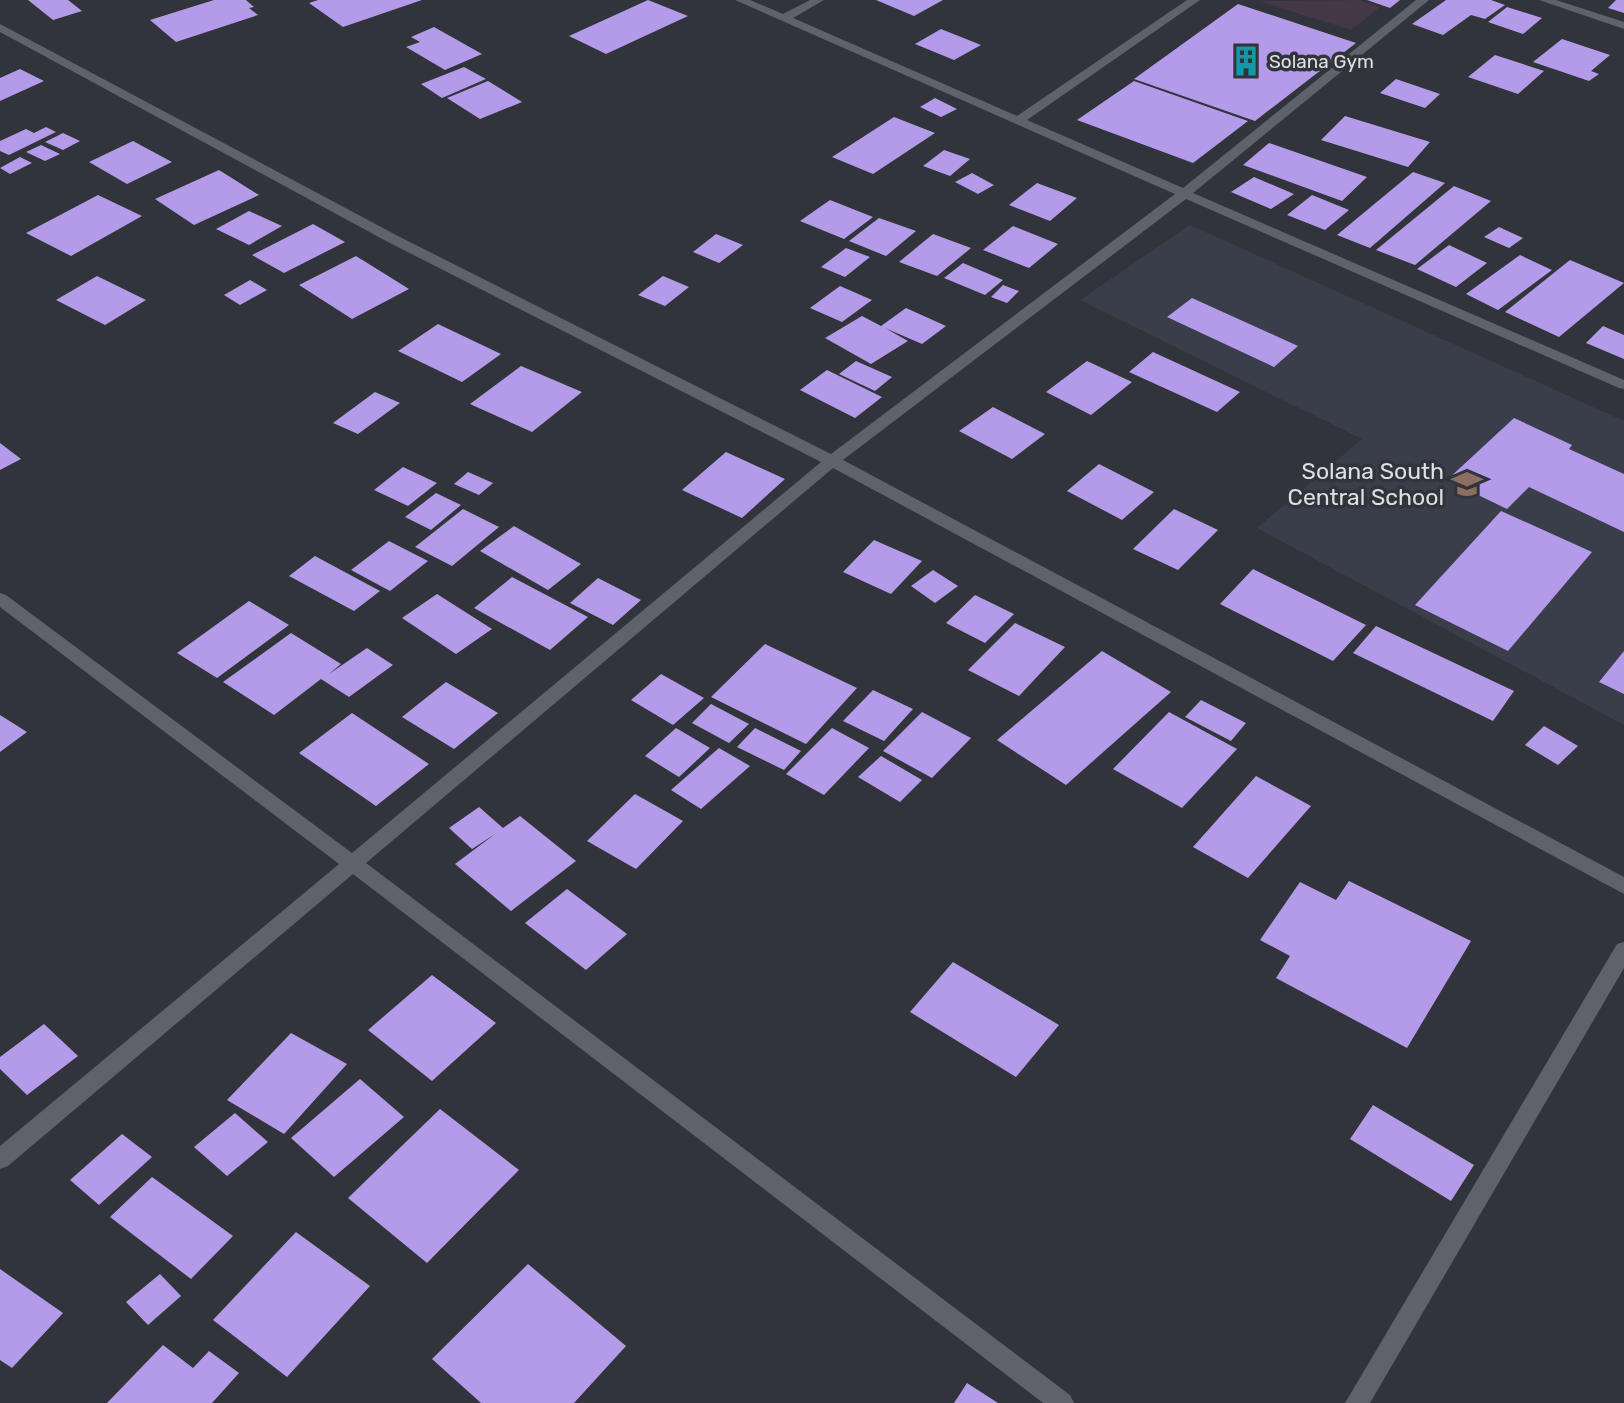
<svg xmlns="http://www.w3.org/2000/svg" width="1624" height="1403" font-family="Rubik,sans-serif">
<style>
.built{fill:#393e4a}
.medical{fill:#443746}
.building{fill:#b49bea}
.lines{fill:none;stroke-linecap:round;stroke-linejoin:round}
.street{fill:#5f626a;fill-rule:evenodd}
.secondary{fill:#5f626a;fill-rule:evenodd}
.labels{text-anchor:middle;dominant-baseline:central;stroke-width:7;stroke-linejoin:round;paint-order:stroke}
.far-poi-label{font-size:19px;fill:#dee0e4;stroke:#32343b;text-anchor:start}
.poi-label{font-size:23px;fill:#dee0e4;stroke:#32343b;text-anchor:end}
</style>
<rect width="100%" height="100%" fill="#32343b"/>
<path class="built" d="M1190 225 1624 421V725L1257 528 1362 439 1080 300Z"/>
<path class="medical" d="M1359 0 1380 7 1351 30 1259 1Z"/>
<path class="building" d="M28 0H68L82 11 53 20Z
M214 0H246L254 7 249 8 258 15 176 42 150 20Z
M318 0H422L343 27 309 3Z
M648 0 688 16 606 54 569 36Z
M876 0H943L914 16Z
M1367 0H1400L1390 8Z
M1446 0H1491L1505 5 1485 19 1471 15 1443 35 1412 24Z
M1616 0H1624V13L1608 8Z
M1238 4 1356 43 1255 121 1134 79Z
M1507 7 1542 18 1523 34 1488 22Z
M434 27 482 54 445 70 406 47 420 42 411 37Z
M941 29 981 45 954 60 915 44Z
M1562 39 1610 55 1591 71 1599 74 1589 81 1533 62Z
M1495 55 1544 71 1518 94 1468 77Z
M464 67 486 79 442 98 421 84Z
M20 69 44 81 0 101V78Z
M1396 79 1440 94 1425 108 1380 93Z
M488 81 522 102 480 119 447 98Z
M1134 81 1248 121 1193 163 1077 120Z
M935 98 957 109 941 117 920 107Z
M1345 116 1430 142 1408 167 1321 140Z
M894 117 935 133 873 174 832 157Z
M46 127 56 132 9 155 0 151V141L26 129 34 133Z
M63 133 80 141 63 150 45 142Z
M133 141 172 162 127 184 89 162Z
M1269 143 1367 177 1342 201 1243 165Z
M41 145 60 154 45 161 26 152Z
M944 150 970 159 950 176 923 166Z
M20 157 32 163 10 174 0 168Z
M219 170 259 195 194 225 155 199Z
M1413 172 1445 183 1370 248 1337 235Z
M972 173 994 185 978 194 955 182Z
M1254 177 1294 194 1271 209 1231 192Z
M1037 183 1077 198 1050 221 1009 205Z
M1454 186 1491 201 1415 265 1376 250Z
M98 195 142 216 71 256 26 233Z
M1312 195 1349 210 1325 230 1287 215Z
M830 200 873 217 844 239 800 221Z
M249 211 282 226 249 245 216 229Z
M879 218 916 231 886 256 849 241Z
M313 224 345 242 284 273 252 255Z
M1013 226 1058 244 1029 268 983 250Z
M1499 227 1523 238 1509 248 1484 237Z
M716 234 743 245 719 263 693 252Z
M933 234 971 248 937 276 899 262Z
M1449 245 1487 263 1456 287 1417 269Z
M846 248 870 257 845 277 821 267Z
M1520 255 1552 270 1498 310 1466 294Z
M356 256 409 289 352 319 299 285Z
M1570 260 1624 283 1559 337 1505 312Z
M963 263 1003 280 985 295 944 278Z
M97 276 146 300 105 325 56 300Z
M663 276 689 287 665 306 638 295Z
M250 280 267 290 240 305 224 295Z
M1003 285 1019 291 1007 303 991 297Z
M840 286 872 300 842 322 810 308Z
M1192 298 1298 346 1274 367 1167 317Z
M906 308 946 326 922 344 885 328 908 341 871 364 825 338 862 316 881 326Z
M438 324 501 354 462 382 398 351Z
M1603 326 1624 335V359L1586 343Z
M1153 352 1240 392 1217 412 1129 372Z
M856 361 892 377 875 391 839 374Z
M1087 361 1132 382 1091 415 1046 392Z
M521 366 582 392 532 432 470 404Z
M827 370 882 397 855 418 800 390Z
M375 392 400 403 358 434 333 423Z
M993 407 1045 434 1012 459 959 431Z
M1514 418 1572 445 1569 449 1624 474V532L1529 487 1507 509 1447 480Z
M0 443 21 459 0 470Z
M726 452 785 479 742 518 682 490Z
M1099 464 1154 492 1122 520 1067 491Z
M403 467 437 483 408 506 374 490Z
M468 472 493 483 479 495 454 484Z
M436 493 461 505 431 530 405 517Z
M463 509 499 527 452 566 415 547Z
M1174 509 1218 530 1178 570 1133 549Z
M1501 511 1592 552 1508 651 1415 605Z
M514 526 581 564 548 590 480 551Z
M874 540 922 561 891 594 843 572Z
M389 541 428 561 390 591 351 570Z
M315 556 380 591 354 611 289 576Z
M1253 569 1366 625 1333 661 1220 604Z
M933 570 958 586 935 603 911 586Z
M512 577 588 617 550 650 474 608Z
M598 578 641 600 613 625 570 603Z
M437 594 492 629 456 654 402 618Z
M975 595 1014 614 985 643 946 623Z
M249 601 289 625 217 678 177 653Z
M1015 623 1065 647 1019 696 968 670Z
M1376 626 1514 691 1493 721 1353 653Z
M291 633 341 664 329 674 367 648 393 665 349 697 321 679 274 715 223 682Z
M765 644 857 688 806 744 711 697Z
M1102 651 1171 692 1066 785 997 740Z
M1624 651V694L1599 682Z
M661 674 704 698 673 725 631 700Z
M446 682 498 713 454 749 402 717Z
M873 690 913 709 884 741 843 721Z
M1201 700 1246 723 1231 741 1185 717Z
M711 704 749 724 729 743 692 723Z
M922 712 971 738 932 778 883 751Z
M1169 712 1237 749 1182 808 1113 769Z
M352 713 429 764 376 806 299 753Z
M0 715 27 732 0 752Z
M1544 726 1578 746 1558 765 1525 745Z
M676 728 710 748 679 777 645 756Z
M755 728 801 751 784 770 737 747Z
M832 728 869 748 824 795 786 774Z
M719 748 750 766 701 809 671 790Z
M881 756 922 780 900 802 858 777Z
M1256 776 1311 806 1248 878 1193 847Z
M635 794 683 821 636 869 587 841Z
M479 807 503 828 520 816 576 861 511 911 455 864 495 834 472 849 449 828Z
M1349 881 1471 941 1407 1048 1276 978 1290 956 1260 940 1300 882 1336 900Z
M567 889 627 934 586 970 525 923Z
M953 962 1059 1025 1016 1077 910 1012Z
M432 975 496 1023 432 1081 368 1030Z
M44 1024 78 1056 27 1095 0 1069V1057Z
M291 1033 347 1064 284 1134 227 1100Z
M360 1079 404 1117 334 1177 291 1138Z
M1373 1105 1474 1165 1451 1201 1350 1139Z
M440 1109 519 1170 427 1263 348 1198Z
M235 1113 268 1142 227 1176 194 1147Z
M122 1134 152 1157 99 1205 70 1180Z
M152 1177 233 1236 191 1279 110 1217Z
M296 1232 370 1286 287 1377 213 1320Z
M528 1264 626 1346 574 1403H481L432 1359Z
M0 1269 63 1313 12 1368 0 1360Z
M160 1274 181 1296 148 1325 126 1302Z
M163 1345 193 1368 209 1351 239 1373 212 1403H107Z
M967 1383 998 1403H954Z"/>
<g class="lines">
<path class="street" d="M735 0H750L783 14 810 0H824L793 18 1017 116 1187 0H1200L1027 120 1183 188 1416 0H1429L1193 193 1624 380V389L1619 388 1186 199 843 460 1624 877V894L833 468 366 863 1070 1395 1074 1403H1043L353 874 8 1166 0 1169V1146L339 864 0 607V593L6 595 352 853 821 462 388 242 0 32V24L398 236 831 454 1175 194Z
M1624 942V968L1370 1403H1345L1617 944Z"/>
<path class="secondary" d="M1539 0H1556L1624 22V29Z"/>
</g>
<defs>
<g id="building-bare" transform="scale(2.415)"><path d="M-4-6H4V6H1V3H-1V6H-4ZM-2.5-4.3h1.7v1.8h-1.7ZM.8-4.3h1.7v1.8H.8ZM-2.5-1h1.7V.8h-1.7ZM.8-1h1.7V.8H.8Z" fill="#0f9aa8" stroke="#32343b" stroke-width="2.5" paint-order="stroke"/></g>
<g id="school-bare" transform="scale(2.415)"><path d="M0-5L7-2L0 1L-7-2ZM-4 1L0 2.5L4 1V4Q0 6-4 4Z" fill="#8d6e63" stroke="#32343b" stroke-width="2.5" paint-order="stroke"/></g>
</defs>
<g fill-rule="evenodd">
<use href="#building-bare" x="1246" y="61"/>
<use href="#school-bare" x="1467" y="484"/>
</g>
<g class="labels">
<g class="far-poi-label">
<text x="1269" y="61">Solana Gym</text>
</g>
<g class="poi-label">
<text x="1444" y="471">Solana South<tspan x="1444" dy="26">Central School</tspan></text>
</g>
</g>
</svg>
